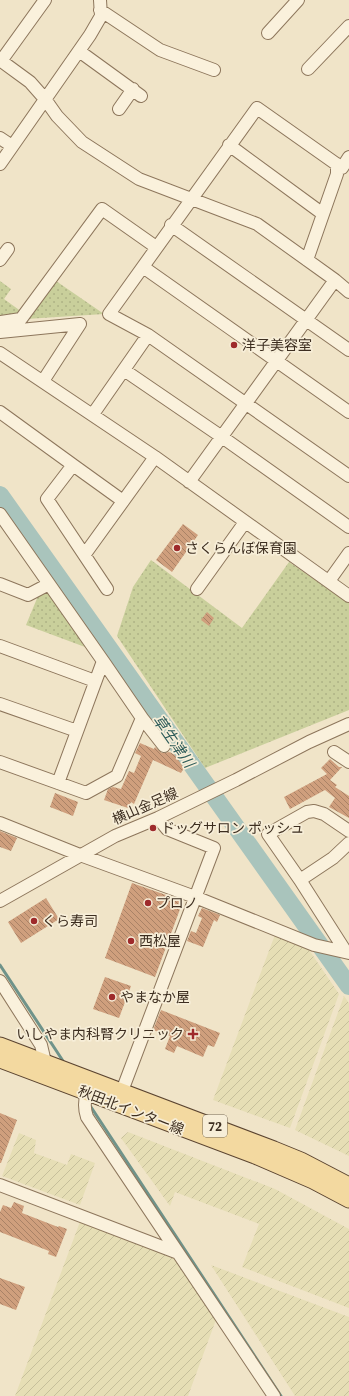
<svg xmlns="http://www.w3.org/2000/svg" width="349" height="1396" font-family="'Source Serif 4','Noto Sans JP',serif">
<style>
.farmland{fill:url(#farmland-furrows)}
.park{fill:url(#park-dots)}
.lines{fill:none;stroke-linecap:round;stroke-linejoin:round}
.stream{stroke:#6f938a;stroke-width:3}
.river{stroke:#a9c4bc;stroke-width:18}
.building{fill:url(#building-back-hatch)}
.minor-casing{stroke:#8d765c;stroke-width:14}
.major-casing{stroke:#5b4430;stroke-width:17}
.minor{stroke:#faf1dc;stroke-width:12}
.major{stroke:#f3d9a0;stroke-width:15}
.poi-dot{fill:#9e2a2b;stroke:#f7eed8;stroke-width:1.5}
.labels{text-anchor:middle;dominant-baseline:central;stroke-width:3.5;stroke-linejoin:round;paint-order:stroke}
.shield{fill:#f7eed8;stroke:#756857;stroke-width:1}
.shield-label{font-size:13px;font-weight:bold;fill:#3d2e20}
.poi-label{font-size:14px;fill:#3d2e20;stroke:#f7eed8;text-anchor:start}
.street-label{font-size:14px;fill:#3d2e20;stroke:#f7eed8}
.water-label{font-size:15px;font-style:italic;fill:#2f5d5a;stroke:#f7eed8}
</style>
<defs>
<pattern id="farmland-furrows" width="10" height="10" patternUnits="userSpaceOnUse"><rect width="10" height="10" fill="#e6deb5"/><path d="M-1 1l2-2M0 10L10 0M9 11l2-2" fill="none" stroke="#c6bf9b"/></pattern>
<pattern id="park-dots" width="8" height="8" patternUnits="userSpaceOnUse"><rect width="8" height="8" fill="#c9cf9b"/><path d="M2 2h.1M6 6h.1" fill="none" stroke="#aeb285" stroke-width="1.8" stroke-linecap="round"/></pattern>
<pattern id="building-back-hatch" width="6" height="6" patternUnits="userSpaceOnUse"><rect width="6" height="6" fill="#cf9f7d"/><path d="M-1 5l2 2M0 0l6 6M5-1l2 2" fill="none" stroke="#a98266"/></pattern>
</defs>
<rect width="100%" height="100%" fill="#f0e4c8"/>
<path class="farmland" d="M276 932 305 944 339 994 290 1128 213 1100Z
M344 996 349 1003V1156L295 1130Z
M128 1132 275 1189 349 1229V1308L242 1267 259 1224 175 1192 170 1206 121 1138Z
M19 1133 36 1140 34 1153 67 1165 71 1154 95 1163 80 1205 2 1176Z
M81 1219 171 1254 217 1317 188 1396H15Z
M211 1265 349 1317V1396H295Z"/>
<path class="park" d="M0 281 11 289 4 299 22 312 18 316 0 317Z
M56 281 104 314 26 319Z
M151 560 242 628 289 562 349 603V710L205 768 117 636 133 587Z
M49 591 85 647 26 625 38 596Z"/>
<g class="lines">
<path class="stream" d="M0 965 65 1064
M89 1104 281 1396"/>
<path class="river" d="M0 495 349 986"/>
</g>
<path class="building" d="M183 524 198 535 172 572 156 560Z
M207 612 214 618 209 626 201 620Z
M140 743 154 749 155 747 162 753H165L169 752 174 754 184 768 181 773 153 760 134 804 131 802 128 808 104 800 108 789 113 787 121 789 129 771 134 773 141 756 135 753Z
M330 759 339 767H342L330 780 337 785 335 787 349 796V818L329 807 335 798 325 790 290 809 284 797 327 774 321 768Z
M55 793 78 802 73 816 50 807Z
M0 831 17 838 11 851 0 847Z
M132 883 183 901 155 977 105 958Z
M46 898 59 919 21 943 8 922Z
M202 908 220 915 217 922 214 920 203 947 187 941 191 931 196 933 202 918 198 916Z
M105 977 131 986 119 1018 93 1009Z
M161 1010 220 1033 214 1047 208 1045 203 1057 177 1046 174 1053 165 1049 170 1036 153 1030Z
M0 1113 17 1120 1 1163H0Z
M14 1202 24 1206 22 1213 58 1227 59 1226 67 1229 56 1257 48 1254 49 1251 0 1232V1212L3 1205 11 1208Z
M0 1278 25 1287 16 1310 0 1304Z"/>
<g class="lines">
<g class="minor-casing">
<path id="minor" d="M100 10 160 50 214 70
M268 33 298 0
M79 51 141 96
M0 60 30 82 45 99 57 116 82 142 139 179 257 224 335 280 349 292
M1 61 45 0
M308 69 349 26
M119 109 133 89
M0 138 12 146
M229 145 323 214
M349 157 342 168 257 108 109 314 148 335 349 476
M0 164 90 35 101 16 100 0
M171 225 349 350
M0 260 8 249
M307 260 337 174V164
M143 267 349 412
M0 322 21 319 102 209 156 247
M0 332 80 324
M0 353 155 457 349 596
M124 370 222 437 349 527
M43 381 80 324
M0 412 73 465 47 499 107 589
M93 414 148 335
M73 465 123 501
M189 482 335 280
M0 514 103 661 58 783
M85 554 155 457
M329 581 349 553
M0 584 28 595 49 584
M197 589 245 522
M0 646 95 681
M103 661 142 718
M0 704 77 731
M334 752 349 762
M0 762 86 793 117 776 142 718 164 746
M0 823 80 855 195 897 314 945 349 953
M300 880 333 858 349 843
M0 901 115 836 158 818 236 780 309 742 349 724
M346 952 300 880 268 834 307 812 314 811 324 814 349 831
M0 981 41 1045 45 1062
M122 1091 214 848 167 829 158 818
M87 1093C84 1102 84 1108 87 1117L274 1396
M0 1185 178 1253"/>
</g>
<g class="major-casing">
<path id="major" d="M0 1045 274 1149 301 1160 349 1185
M0 1060 255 1156 313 1181 349 1200"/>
</g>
<use href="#minor" class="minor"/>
<use href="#major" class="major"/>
</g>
<g class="poi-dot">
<circle cx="234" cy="345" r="4"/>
<circle cx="177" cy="548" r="4"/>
<circle cx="153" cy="828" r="4"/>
<circle cx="148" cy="903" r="4"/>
<circle cx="34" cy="921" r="4"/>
<circle cx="131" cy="941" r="4"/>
<circle cx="112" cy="997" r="4"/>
<path d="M191 1028h4v4h4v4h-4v4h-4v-4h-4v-4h4z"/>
</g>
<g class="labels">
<rect class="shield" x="203" y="1115" width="24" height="22" rx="3"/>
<g class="shield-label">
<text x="215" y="1126">72</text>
</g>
<g class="poi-label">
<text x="242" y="345">洋子美容室</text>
<text x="185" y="548">さくらんぼ保育園</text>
<text x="161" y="828">ドッグサロン ポッシュ</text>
<text x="156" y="903">プロノ</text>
<text x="42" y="921">くら寿司</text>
<text x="139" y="941">西松屋</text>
<text x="120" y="997">やまなか屋</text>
<text x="184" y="1034" text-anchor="end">いしやま内科腎クリニック</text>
</g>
<g class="street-label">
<text transform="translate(145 806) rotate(-24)">横山金足線</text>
<text transform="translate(131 1110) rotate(21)">秋田北インター線</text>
</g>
<g class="water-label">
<text transform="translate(174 741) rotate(55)">草生津川</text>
</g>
</g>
</svg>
